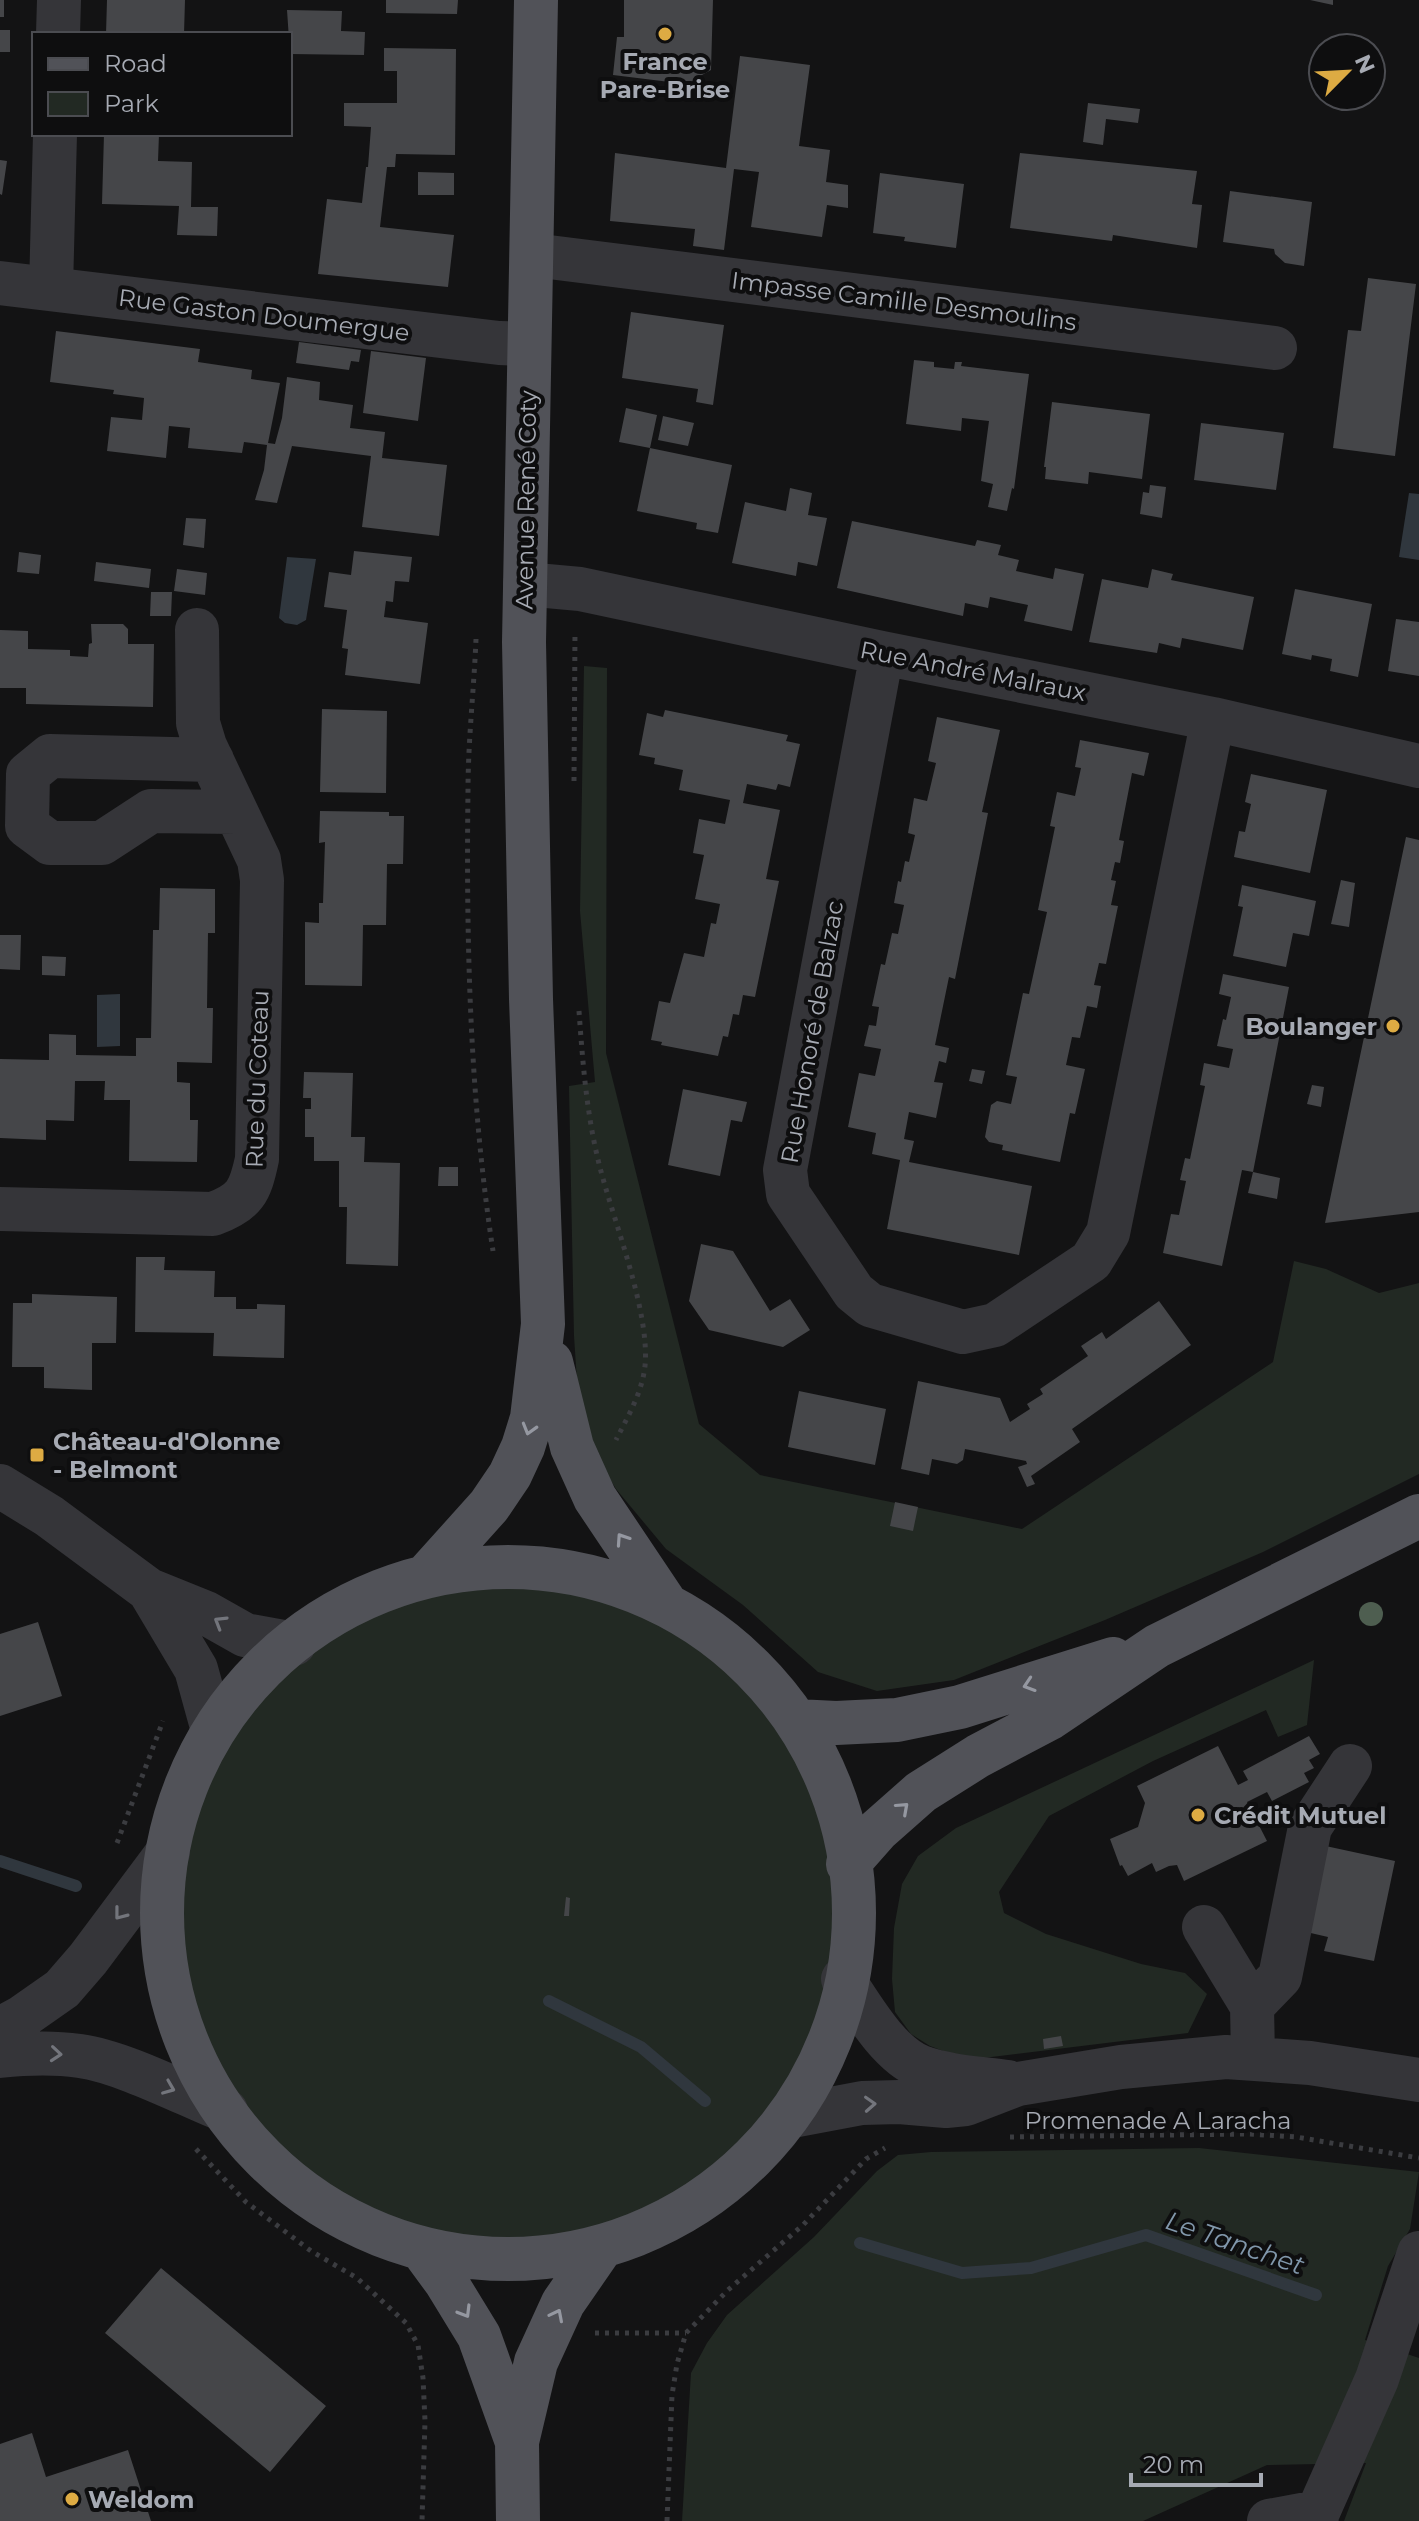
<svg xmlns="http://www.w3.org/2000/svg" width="1419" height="2521" font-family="Montserrat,sans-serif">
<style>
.green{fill:#222923}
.water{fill:#30373e}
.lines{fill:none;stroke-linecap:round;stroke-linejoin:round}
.stream{stroke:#30373e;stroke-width:12}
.building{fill:#454649}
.path{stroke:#3b3c40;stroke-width:5;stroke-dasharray:4 6;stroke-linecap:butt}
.minor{stroke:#353539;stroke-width:44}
.major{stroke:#515258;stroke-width:44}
.tree{fill:#4e5e50}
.oneway{stroke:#9598a1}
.oneway2{stroke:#73757c}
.poi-dot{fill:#ddab43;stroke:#0e0e0f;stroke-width:3}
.labels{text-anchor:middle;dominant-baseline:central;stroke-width:8;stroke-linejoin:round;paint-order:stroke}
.poi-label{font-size:24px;font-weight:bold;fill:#a6aab3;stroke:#0e0e0f;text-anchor:start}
.street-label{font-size:24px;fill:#a6aab3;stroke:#0e0e0f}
.water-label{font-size:26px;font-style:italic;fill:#8197ab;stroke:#0e0e0f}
</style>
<rect width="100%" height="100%" fill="#131314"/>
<path class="green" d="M584 666 607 668 606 1053 699 1424 760 1475 1022 1529 1273 1362 1294 1261 1326 1269 1379 1293 1419 1283V1474L1263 1552 1105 1620 954 1680 877 1691 818 1672 743 1605 666 1549 616 1489 598 1460 579 1411 574 1336 569 1086 595 1082 580 911Z
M183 1913a325 325 0 1 1 650 0a325 325 0 1 1-650 0Z
M1314 1660 1307 1725 1278 1737 1266 1710 1153 1761 1049 1816 999 1892 1004 1913 1046 1934 1141 1964 1185 1973 1207 1994 1188 2033 967 2060 930 2046 911 2034 895 2012 892 1979 894 1928 902 1884 918 1856 956 1828Z
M1199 2148 1419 2172 1410 2229 1388 2266 1365 2340 1419 2358V2521H1344L1366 2463 1267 2465 1143 2521H682L691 2373 707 2343 727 2315 814 2237 877 2171 898 2155 931 2152Z"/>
<path class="water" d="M1409 493 1419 494V560L1399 557Z
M287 557 316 559 306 620 297 625 285 623 279 618Z
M120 994V1046L97 1047V995Z"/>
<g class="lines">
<path class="stream" d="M0 1861 76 1886
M549 2001 641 2047 705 2101
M860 2243 962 2273 1031 2268 1146 2235 1316 2295"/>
</g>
<path class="building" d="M0 0H4V17H0Z
M107 0H185L184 34H106Z
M386 0H458L457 14 386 13Z
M624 0H713L711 70 702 75 695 76 694 85 613 75 617 37H624Z
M1310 0H1333V5Z
M287 10 342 11 341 31 365 32 364 55 290 54Z
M0 30H10V52H0Z
M384 48 456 49 455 155 396 154 395 167H387L380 227 454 235 448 287 318 274 327 199 362 203 366 167H368L371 127 344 126V103H397V71H384Z
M740 56 810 65 799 146 830 150 826 182 848 185V208L827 205 822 237 751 227 759 172 734 169 724 250 693 246 695 229 610 221 615 153 726 168Z
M1088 103 1140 109 1138 123 1106 119 1103 145 1083 142Z
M104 134H159L158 161 192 162 191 207H218L217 236 177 235 179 206 102 204Z
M1020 153 1197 171 1192 204 1202 205 1197 248 1113 235 1112 241 1010 228Z
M0 160 7 161 2 195 0 194Z
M418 172 454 173V195H418Z
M880 173 964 184 956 248 904 241 905 237 873 233Z
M1230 191 1312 202 1304 266 1285 263 1275 254 1274 249 1223 242Z
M1368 278 1416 284 1395 456 1333 448 1348 330 1361 331Z
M631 312 724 325 713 405 696 402 698 389 622 378Z
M56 331 200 349 198 362 252 370 251 379 280 383 268 443 275 444 282 418 287 377 320 382 319 400 353 405 350 428 385 432 382 458 447 465 439 536 362 527 371 456 292 446 277 503 255 500 264 470 267 445 244 442 242 453 188 448 190 428 169 426 166 458 107 451 111 417 142 420 144 398 113 394 114 390 50 382Z
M299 342 361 350 359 362 351 361 349 370 296 363Z
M371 351 426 358 418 421 363 413Z
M914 360 934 362V367L954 369 955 362H962L961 366 1029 374 1014 489 1012 488 1007 511 988 507 993 484 981 481 989 421 962 418 961 431 906 424Z
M1052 402 1150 414 1142 479 1089 472 1088 484 1045 479 1046 467H1044Z
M626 408 657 415 650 448 619 442Z
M663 416 694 423 688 446 658 440Z
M1201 423 1284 433 1276 490 1194 480Z
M650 448 732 465 718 533 696 529 697 523 637 511Z
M1150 485 1166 487 1162 518 1140 514 1143 492 1149 493Z
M790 488 812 493 808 515 827 518 817 566 798 562 796 576 732 563 745 502 786 511Z
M186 518 206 519 204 548 183 545Z
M852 521 975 546 977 540 1001 545 998 555 1019 560 1016 571 1053 579 1055 568 1084 574 1072 631 1024 621 1028 605 990 597 988 608 965 603 963 616 837 588Z
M354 551 412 557 409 582 395 581 393 602 386 601 384 617 428 623 420 684 345 675 348 649 342 648 347 610 324 607 329 572 351 575Z
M19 552 41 555 39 574 17 572Z
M96 562 151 569 149 588 94 581Z
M177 569 207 573 205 595 174 591Z
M1152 569 1173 574 1171 580 1254 597 1243 650 1182 638 1180 648 1159 643 1157 653 1089 642 1102 579 1148 588Z
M1295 589 1372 604 1358 677 1330 671 1332 659 1312 655 1311 660 1282 654Z
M151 592H172L171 616H150Z
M1396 619 1419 622V676L1388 671Z
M91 624H123L128 629V644H154L153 707 26 704V688H0V630L28 631V649L70 650V656L88 657 89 644 92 643Z
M322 709 387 711 386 793 320 792Z
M665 710 788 735 786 741 800 744 790 787 778 784 776 790 747 784 743 803 780 810 766 879 779 881 755 997 743 995 739 1015 733 1014 728 1037 723 1036 718 1056 661 1045 662 1042 651 1040 659 1001 670 1003 684 953 704 957 711 923 716 924 720 904 695 899 704 855 693 853 699 819 725 824 730 800 679 790 683 770 654 764 655 758 639 755 647 713 663 717Z
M937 717 1000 730 982 812 988 813 955 979 949 977 935 1045 949 1048 946 1063 939 1061 934 1082 943 1083 936 1118 909 1112 904 1139 914 1141 909 1162 1032 1186 1019 1255 887 1229 900 1160 872 1154 876 1133 848 1127 859 1073 875 1076 881 1049 864 1046 869 1025 876 1026 879 1007 872 1006 881 964 885 965 892 933 898 934 904 905 894 903 898 881 901 882 905 861 909 862 915 835 908 833 914 798 927 801 936 763 928 761Z
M1080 740 1149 753 1144 776 1132 773 1119 840 1124 841 1120 863 1115 862 1111 880 1116 881 1111 905 1118 906 1106 964 1099 963 1094 985 1101 986 1097 1008 1087 1006 1080 1038 1072 1037 1066 1065 1085 1069 1075 1114 1070 1113 1060 1162 1002 1150 1003 1145 989 1142 985 1137 991 1105 997 1101 1011 1104 1017 1077 1006 1075 1023 993 1029 994 1047 912 1038 910 1055 827 1050 826 1057 792 1075 796 1081 768 1075 767Z
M1251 774 1327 790 1310 873 1234 857 1239 831 1245 832 1251 804 1245 802Z
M320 811 389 812V816H404L403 864H387L386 925H363L362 986 305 985V922L319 923V903H323L325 842 319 843Z
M1406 837 1419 840V1212L1325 1223Z
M1341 880 1355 883 1349 927 1331 924Z
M1242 885 1316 901 1309 936 1293 933 1286 967 1233 956 1243 907 1238 906Z
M160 888 215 889V933H208L207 1008H213L212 1063 177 1062V1082L190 1083V1120H198L197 1162 129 1161 130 1100H104L105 1081H75L74 1121 46 1120V1140L0 1138V1059L49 1060V1034L76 1035V1055L136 1056V1038H151L153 930H159Z
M0 935H21L20 970 0 969Z
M42 956 66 957 65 976 42 975Z
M1223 974 1289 987 1253 1172 1242 1170 1222 1266 1163 1253 1171 1214 1179 1215 1186 1181 1180 1180 1185 1158 1190 1159 1205 1086 1200 1085 1204 1063 1229 1068 1233 1049 1217 1046 1223 1019 1226 1020 1231 997 1219 994Z
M972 1069 985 1071 982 1084 969 1081Z
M304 1072 353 1073 351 1137H365L364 1162 400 1163 398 1266 346 1264 347 1207H339V1161H314V1137H305V1109H311V1098H303Z
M1312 1085 1324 1087 1321 1107 1307 1104Z
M683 1089 747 1102 742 1122 731 1120 720 1176 668 1165Z
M439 1167H458V1186H438Z
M1253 1172 1280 1178 1277 1199 1248 1193Z
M701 1244 733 1251 770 1311 790 1299 810 1330 783 1347 709 1330 689 1301Z
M136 1257H165L164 1270 215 1271 214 1297H236V1309H257V1304L285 1305 284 1358 213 1356 214 1333 135 1332Z
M32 1294 117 1297 116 1343H92V1390L44 1388V1367H12L13 1303H32Z
M1159 1301 1191 1345 1072 1429 1080 1442 1031 1476 1035 1484 1027 1487 1018 1467 1027 1464 1026 1461 965 1449 963 1460 957 1464 932 1459 929 1475 901 1469 918 1381 1000 1398 1010 1422 1030 1409 1027 1404 1043 1394 1040 1389 1088 1356 1081 1346 1102 1332 1106 1339Z
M799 1391 886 1409 875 1465 788 1447Z
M895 1502 918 1507 913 1531 890 1526Z
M38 1622 62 1696 0 1716V1634Z
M1309 1736 1320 1754 1309 1760 1314 1768 1304 1773 1309 1782 1272 1801 1267 1792 1247 1802 1267 1841 1184 1881 1177 1865 1169 1866 1156 1872 1152 1863 1128 1876 1122 1865 1120 1866 1110 1839 1138 1827 1145 1803 1137 1786 1218 1746 1238 1785 1248 1780 1243 1771Z
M1321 1845 1395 1861 1374 1961 1324 1951 1328 1937 1302 1931Z
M566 1897 570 1898 569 1916H564Z
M1061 2036 1063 2046 1044 2049 1043 2039Z
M161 2268 326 2406 270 2472 105 2333Z
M32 2433 46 2477 128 2450 151 2521H0V2444Z"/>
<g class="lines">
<path class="path" d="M476 639C474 689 468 740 468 791 466 944 470 1100 493 1251
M574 781 575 631
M579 1011C583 1066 587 1121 602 1175 616 1227 650 1314 645 1366 642 1393 628 1416 616 1440
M117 1843 163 1721
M1010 2137 1249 2134 1296 2137 1419 2158
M196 2149 246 2202 311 2251 357 2278 406 2323 418 2345 423 2378 425 2421 422 2521
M595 2333H686
M667 2521 672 2395 677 2364 686 2333 728 2290 803 2225 866 2159 885 2148"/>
<path class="minor" d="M58 34 59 0
M533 255 1275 348
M0 283 499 343 529 344
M51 289 55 134
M525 584 580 589 882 653 1213 719 1419 766
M882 653 785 1170 788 1194 854 1292 870 1305 963 1332 995 1325 1091 1261 1108 1233 1213 719
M212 760 50 756 28 774 27 826 50 843H102L151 811 236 812
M0 1209 213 1214C245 1202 250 1192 257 1159L262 880 259 860 205 746 198 723 197 630
M0 1486 49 1516 149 1590 206 1613 245 1635 294 1644
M149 1590 196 1669 212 1727
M1204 1927 1252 2006
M843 1979C862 2007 888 2054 921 2067 949 2077 979 2078 1008 2082
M0 2029 22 2017 62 1989 88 1959 168 1852
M0 2056C27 2053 53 2052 80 2056 123 2062 184 2094 226 2111
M1253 2058 1252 2006 1280 1977 1310 1827 1350 1766
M793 2116 862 2103 899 2102 946 2106 966 2104 1018 2084 1121 2067 1226 2057 1310 2063 1419 2080
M1269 2521 1318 2512
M1316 2521 1318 2512 1377 2379 1419 2253"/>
<path class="major" d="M551 1362 572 1447 595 1498 666 1604
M162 1913a346 346 0 1 1 692 0a346 346 0 1 1-692 0Z
M427 1575 489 1506 510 1475 523 1447 532 1418 543 1324 531 999 524 642 536 0
M796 1721 836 1723 897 1720 960 1707 1113 1659
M848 1864 878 1830 921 1792 978 1756 1050 1718 1157 1646 1419 1516
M421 2248 446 2282 479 2336 517 2442
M518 2521 517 2442 536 2362 563 2303 601 2248"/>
</g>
<circle class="tree" cx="1371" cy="1614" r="12"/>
<defs><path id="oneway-chevron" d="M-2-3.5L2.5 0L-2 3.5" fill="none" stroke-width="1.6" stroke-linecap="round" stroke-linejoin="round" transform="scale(2)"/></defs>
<g class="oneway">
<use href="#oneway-chevron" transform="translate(529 1429) rotate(106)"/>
<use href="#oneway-chevron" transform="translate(622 1539) rotate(-124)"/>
<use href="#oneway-chevron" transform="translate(1029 1685) rotate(162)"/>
<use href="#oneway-chevron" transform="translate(903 1808) rotate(-42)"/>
<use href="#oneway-chevron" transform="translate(465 2312) rotate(59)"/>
<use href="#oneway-chevron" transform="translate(557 2315) rotate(-63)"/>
</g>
<g class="oneway2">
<use href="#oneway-chevron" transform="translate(220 1622) rotate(-149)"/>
<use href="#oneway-chevron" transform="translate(120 1914) rotate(128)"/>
<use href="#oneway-chevron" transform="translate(56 2054) rotate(5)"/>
<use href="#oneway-chevron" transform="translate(169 2088) rotate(22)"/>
<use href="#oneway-chevron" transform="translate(870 2104) rotate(-3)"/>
</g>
<g class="poi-dot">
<circle cx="665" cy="34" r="8"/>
<circle cx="1393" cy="1026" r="8"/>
<rect x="29" y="1447" width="16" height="16" rx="4"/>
<circle cx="1198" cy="1815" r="8"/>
<circle cx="72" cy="2499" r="8"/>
</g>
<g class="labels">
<g class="poi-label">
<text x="665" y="61" text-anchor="middle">France<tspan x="665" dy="28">Pare-Brise</tspan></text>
<text x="1377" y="1026" text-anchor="end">Boulanger</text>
<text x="53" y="1441">Château-d'Olonne<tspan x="53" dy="28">- Belmont</tspan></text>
<text x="1214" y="1815">Crédit Mutuel</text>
<text x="88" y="2499">Weldom</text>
</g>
<g class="street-label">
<text transform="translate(904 301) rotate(7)">Impasse Camille Desmoulins</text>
<text transform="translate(264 315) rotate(7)">Rue Gaston Doumergue</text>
<text transform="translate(526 500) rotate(-89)">Avenue René Coty</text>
<text transform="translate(973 671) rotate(11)">Rue André Malraux</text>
<text transform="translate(812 1032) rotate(-80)">Rue Honoré de Balzac</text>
<text transform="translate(257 1079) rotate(-88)">Rue du Coteau</text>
<text x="1158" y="2120">Promenade A Laracha</text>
</g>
<g class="water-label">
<text transform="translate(1235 2243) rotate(19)">Le Tanchet</text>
</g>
</g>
<rect x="32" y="32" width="260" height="104" fill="#0e0e0f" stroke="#4b4c51" stroke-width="2"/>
<rect x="48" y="58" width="40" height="12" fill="#515258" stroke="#4b4c51" stroke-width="2"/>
<text x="104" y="72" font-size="24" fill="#a6aab3">Road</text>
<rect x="48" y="92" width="40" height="24" fill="#222923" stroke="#4b4c51" stroke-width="2"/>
<text x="104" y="112" font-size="24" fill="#a6aab3">Park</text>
<g transform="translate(1347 72) rotate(66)"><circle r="38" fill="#0e0e0f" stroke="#4b4c51" stroke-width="2"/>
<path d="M0-6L14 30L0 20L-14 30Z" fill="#ddab43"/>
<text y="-12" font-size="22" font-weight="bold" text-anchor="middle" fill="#a6aab3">N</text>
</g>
<path d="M1131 2473v12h130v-12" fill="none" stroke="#a6aab3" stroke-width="4"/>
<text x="1143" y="2473" font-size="24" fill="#a6aab3" stroke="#0e0e0f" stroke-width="6" paint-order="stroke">20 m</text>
</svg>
